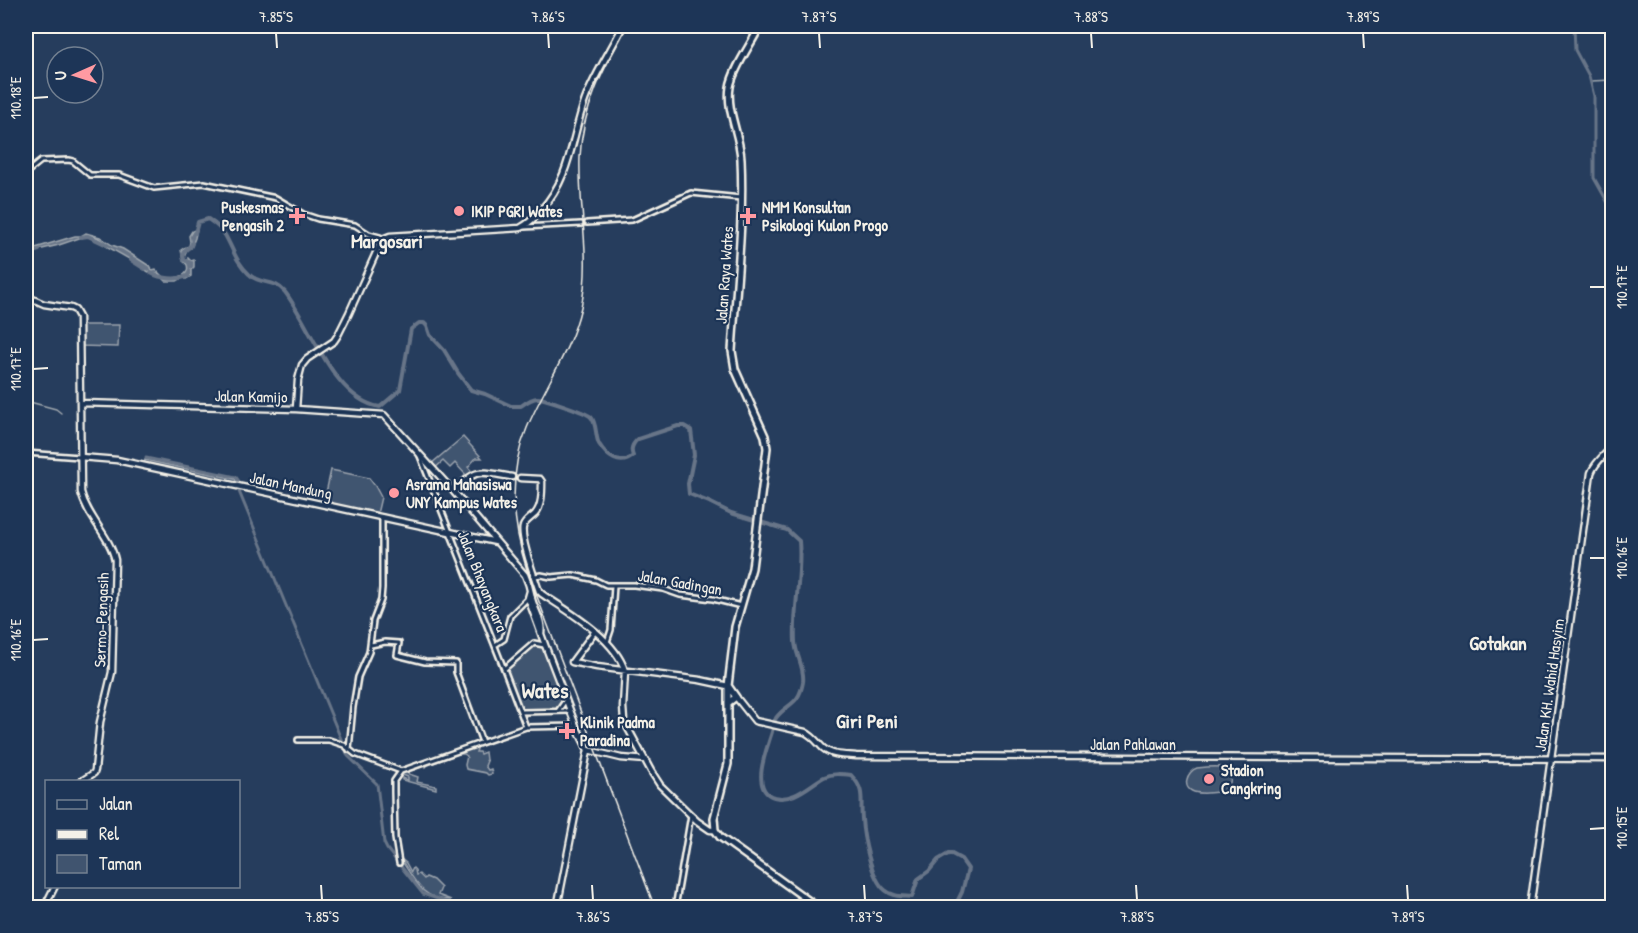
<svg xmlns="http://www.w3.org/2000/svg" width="1638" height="933" font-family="'Patrick Hand',sans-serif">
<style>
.green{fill:#40546f;stroke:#9aa2ac;stroke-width:1.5}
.water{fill:#677588;stroke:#9fa7ae;stroke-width:1.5}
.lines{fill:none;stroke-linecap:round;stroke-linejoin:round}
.stream{stroke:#9fa7ae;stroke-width:1.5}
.canal{stroke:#677588;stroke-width:3}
.river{stroke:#677588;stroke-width:4}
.minor-casing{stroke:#f4f1e8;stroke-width:8}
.major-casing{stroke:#f4f1e8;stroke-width:9}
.highway-casing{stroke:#f4f1e8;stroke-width:10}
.minor{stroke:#1d3557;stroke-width:3}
.major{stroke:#1d3557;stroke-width:4.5}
.highway{stroke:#1d3557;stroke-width:5}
.rail{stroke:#f4f1e8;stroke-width:1.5}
.ticks{fill:none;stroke:#f4f1e8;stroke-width:2}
.poi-dot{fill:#ff9aa2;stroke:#1d3557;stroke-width:2}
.labels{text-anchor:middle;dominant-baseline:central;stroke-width:4.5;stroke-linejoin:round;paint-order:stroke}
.poi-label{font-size:16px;font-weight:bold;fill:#f4f1e8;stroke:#1d3557;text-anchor:start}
.street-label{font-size:16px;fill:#f4f1e8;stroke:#1d3557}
.quarter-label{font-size:20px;font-weight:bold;fill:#f4f1e8;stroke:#1d3557}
.district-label{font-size:22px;font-weight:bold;fill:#f4f1e8;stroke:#1d3557}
.neatline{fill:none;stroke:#f4f1e8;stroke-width:2}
.ticks-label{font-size:15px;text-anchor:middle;fill:#f4f1e8}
</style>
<rect width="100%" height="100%" fill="#263d5d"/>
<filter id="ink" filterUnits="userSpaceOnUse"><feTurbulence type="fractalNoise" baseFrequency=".0167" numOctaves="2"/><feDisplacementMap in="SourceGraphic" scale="12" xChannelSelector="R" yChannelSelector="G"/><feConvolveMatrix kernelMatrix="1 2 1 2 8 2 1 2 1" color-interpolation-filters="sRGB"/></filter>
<g filter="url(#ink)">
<path class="green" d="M80 325H119L118 347 80 346Z
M463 437 482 458H476L468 467 473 473 467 476 455 463 450 468 443 461 434 469 431 464Z
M145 460 235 479 238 485 144 465Z
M331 470 369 478 375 486 381 497 377 514 324 502Z
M534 644 544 647 565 699 558 710 524 711 521 710 507 672 508 668Z
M479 743 476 752H479L480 754 485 752 486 760 487 761 485 766 488 770 491 769 492 774 488 775 486 773 466 769 465 765 467 756 464 754H458L428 765 425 768 424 766 406 773 418 777 417 782 436 786V789L402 780V778L408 780V777L400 774 401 771Z
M1197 768C1205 767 1214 766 1221 767 1236 771 1232 792 1218 792 1211 793 1201 794 1194 792 1181 788 1187 771 1197 768Z
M400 858 406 863 411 872 413 868 415 870 416 875 419 874 424 879 426 877 433 880 441 888 438 895 451 900C422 901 414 879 400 858Z"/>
<path class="water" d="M197 229 195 238 191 248 189 247C186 252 181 258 186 263L188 262V258L191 261 194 260V267L191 270V276L186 279 184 277 177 281H166L159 274C152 274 144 271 140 265L106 246C103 239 95 236 88 235L59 245 34 251 26 254V251L32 249 75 236H81L86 233 100 237 112 245 123 249 151 267 152 271 156 270 164 278C171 279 191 278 187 265 186 263 184 262 183 261 182 258 182 253 181 250L184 248 189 246 190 242 189 236 192 231Z"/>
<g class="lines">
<path class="stream" d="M1591 81 1612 80
M26 401 56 409 61 413"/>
<path class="canal" d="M1574 26 1575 50 1589 76 1594 96V178L1612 210
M146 458 236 477 241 484
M243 484 321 502
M238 489 348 756 377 784 384 843 387 849 423 894 464 908"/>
<path class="river" d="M195 233 198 222 208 219C214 223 221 228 225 235 233 249 236 262 249 274 259 285 275 279 285 292 311 326 334 400 380 407L400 390 411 329 419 323H424L427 326 430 335 444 350 458 373 471 390 485 394 511 406H521C525 403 532 398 538 398 544 398 586 412 591 417 597 423 595 436 599 444 607 457 620 467 633 456 630 449 632 444 638 439L678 426H684L691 430 694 455 688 484 689 494 709 502 731 513 787 530 799 541C802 575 793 608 795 642 796 656 805 668 803 682 799 706 787 703 776 718 773 723 773 730 771 735 766 751 750 790 774 797 794 802 809 785 824 777 833 773 842 774 851 775 866 791 860 799 862 819 863 836 871 879 885 890 893 897 902 896 912 897L918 879 929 871 938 860 950 853 961 859 968 869 962 892 954 908
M81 237 88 236 107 245
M26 254 39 250
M131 260 145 269
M191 263 184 260 183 254 184 251 191 246 192 243
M151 273C161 279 177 280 188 276"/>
<g class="minor-casing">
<path id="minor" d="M26 173 41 161 69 160 73 161 90 175H119L154 188 204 183 276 198 303 214 318 219 355 225 369 234 380 237 384 240
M587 223 632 220 691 193 741 198
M524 227 581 224
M26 453 80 457
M420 456 504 669
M535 576 541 575 551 577 573 575 596 580 606 585H634L663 589 680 595 713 599 741 606
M607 642 611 630 614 586
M371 645 385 642 399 643 397 655 425 662 456 663V672L482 742
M495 645 504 639 510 616 527 599
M558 711 565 701
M521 712 570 711
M526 727 504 669 534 643 544 645
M298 740H329L344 745 355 754 401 771
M349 750 353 707 358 677 369 652 373 621 381 600 382 588V517
M399 863 395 838 394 792V781L401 771 526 727 576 726
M675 908 691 815"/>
</g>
<g class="major-casing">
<path id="major" d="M26 296 44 304 71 308 75 310 79 317 81 492C87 517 110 536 115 560L112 672 100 722 95 770 94 773 80 782
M81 403 296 409 384 415 454 492 525 575C530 586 530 588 532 599 535 611 543 621 541 633
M296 409 298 380 302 365 307 359 334 341 338 335 349 313 380 244 385 238 390 236 520 228C529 224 535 217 541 210 571 177 571 139 585 100 595 74 611 50 623 26
M80 457 117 460 496 542
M520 478 540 479 542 482C542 493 542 506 535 514 531 518 524 522 523 527 520 538 535 579 539 591L542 594C569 612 615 638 625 671L623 707 624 721 651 771 660 785 697 821 710 830H715
M454 492C477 466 480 472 512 477
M530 591 528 598 545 645 576 726 588 750
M595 631 572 662 597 667 700 680 728 686
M736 697 755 721 805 732C813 736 817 742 823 748 832 756 845 755 856 756L1612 759
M588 750 621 758 646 760
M44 908 55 886
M557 908 588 750
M1530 908 1591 473C1595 462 1605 455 1612 447"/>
</g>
<g class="highway-casing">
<path id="highway" d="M760 26C752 43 733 69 730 87 726 111 740 135 741 159 744 223 736 287 732 351L735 369 765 436 767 448 752 568 735 627 728 686V764L714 818 715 830 720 837 819 908
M728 703 736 697 729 687"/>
</g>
<use href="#minor" class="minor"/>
<use href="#major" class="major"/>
<use href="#highway" class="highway"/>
<path class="rail" d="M627 26C604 68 582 108 580 157 578 207 592 257 581 307 571 351 544 387 527 428 508 473 512 524 527 570L655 908"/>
</g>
</g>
<path class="ticks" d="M276 33 277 48M548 33 549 48M819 33 820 48M1091 33 1092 48M1363 33 1364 48M33 98 48 97M1590 287H1605M33 369 48 368M1590 558H1605M33 640 48 639M1590 829 1605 828M321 885 322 900M592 885 593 900M864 885 865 900M1136 885 1137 900M1407 885 1408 900"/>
<g class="poi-dot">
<circle cx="459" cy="211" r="6"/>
<path d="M294 207h6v6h6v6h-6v6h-6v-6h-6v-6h6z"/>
<path d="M745 207h6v6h6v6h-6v6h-6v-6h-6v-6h6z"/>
<circle cx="394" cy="493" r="6"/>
<path d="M564 722h6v6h6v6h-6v6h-6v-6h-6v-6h6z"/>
<circle cx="1209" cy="779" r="6"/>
</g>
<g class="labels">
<g class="poi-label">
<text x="284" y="207" text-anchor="end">Puskesmas<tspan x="284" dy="18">Pengasih 2</tspan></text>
<text x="762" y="207">NMM Konsultan<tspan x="762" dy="18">Psikologi Kulon Progo</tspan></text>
<text x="471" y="211">IKIP PGRI Wates</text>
<text x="406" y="484">Asrama Mahasiswa<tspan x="406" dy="18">UNY Kampus Wates</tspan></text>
<text x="580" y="722">Klinik Padma<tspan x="580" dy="18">Paradina</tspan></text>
<text x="1221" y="770">Stadion<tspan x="1221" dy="18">Cangkring</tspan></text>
</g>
<g class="street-label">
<text transform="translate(724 275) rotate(-86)">Jalan Raya Wates</text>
<text transform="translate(251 396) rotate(1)">Jalan Kamijo</text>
<text transform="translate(291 485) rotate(12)">Jalan Mandung</text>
<text transform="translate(483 581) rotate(68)">Jalan Bhayangkara</text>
<text transform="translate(680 582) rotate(10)">Jalan Gadingan</text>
<text transform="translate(101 620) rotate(-88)">Sermo-Pengasih</text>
<text transform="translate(1549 685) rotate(-82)">Jalan KH. Wahid Hasyim</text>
<text x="1133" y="744">Jalan Pahlawan</text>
</g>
<g class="quarter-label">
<text x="387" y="240">Margosari</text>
<text x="1498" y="642">Gotakan</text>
<text x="867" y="720">Giri Peni</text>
</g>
<g class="district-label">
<text x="545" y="690">Wates</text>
</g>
</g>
<rect width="1638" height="933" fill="none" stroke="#1d3557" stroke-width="66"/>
<rect x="45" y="780" width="195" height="108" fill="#1d3557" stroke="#738091" stroke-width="1.5"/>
<rect x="57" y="800" width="30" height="9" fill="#1d3557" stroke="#738091" stroke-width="1.5"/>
<text x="99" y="810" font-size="18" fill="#f4f1e8">Jalan</text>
<rect x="57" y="830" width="30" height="9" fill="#f4f1e8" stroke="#738091" stroke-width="1.5"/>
<text x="99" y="840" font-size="18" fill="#f4f1e8">Rel</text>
<rect x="57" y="855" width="30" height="18" fill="#40546f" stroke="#738091" stroke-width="1.5"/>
<text x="99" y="870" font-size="18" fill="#f4f1e8">Taman</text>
<g transform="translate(75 75) rotate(267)"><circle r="28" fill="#1d3557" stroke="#738091" stroke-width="1.5"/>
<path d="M0-4.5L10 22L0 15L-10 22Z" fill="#ff9aa2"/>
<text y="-9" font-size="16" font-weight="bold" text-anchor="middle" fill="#f4f1e8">U</text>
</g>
<rect x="33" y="33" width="1572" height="867" class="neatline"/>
<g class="ticks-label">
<text x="276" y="22">7.85°S</text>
<text x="548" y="22">7.86°S</text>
<text x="819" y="22">7.87°S</text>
<text x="1091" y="22">7.88°S</text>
<text x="1363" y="22">7.89°S</text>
<text transform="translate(16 98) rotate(-90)" y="5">110.18°E</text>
<text transform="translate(1622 287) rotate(-90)" y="5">110.17°E</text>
<text transform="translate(16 369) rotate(-90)" y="5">110.17°E</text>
<text transform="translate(1622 558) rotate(-90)" y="5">110.16°E</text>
<text transform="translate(16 640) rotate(-90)" y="5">110.16°E</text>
<text transform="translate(1622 828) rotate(-90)" y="5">110.15°E</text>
<text x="322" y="922">7.85°S</text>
<text x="593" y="922">7.86°S</text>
<text x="865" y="922">7.87°S</text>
<text x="1137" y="922">7.88°S</text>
<text x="1408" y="922">7.89°S</text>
</g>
</svg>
